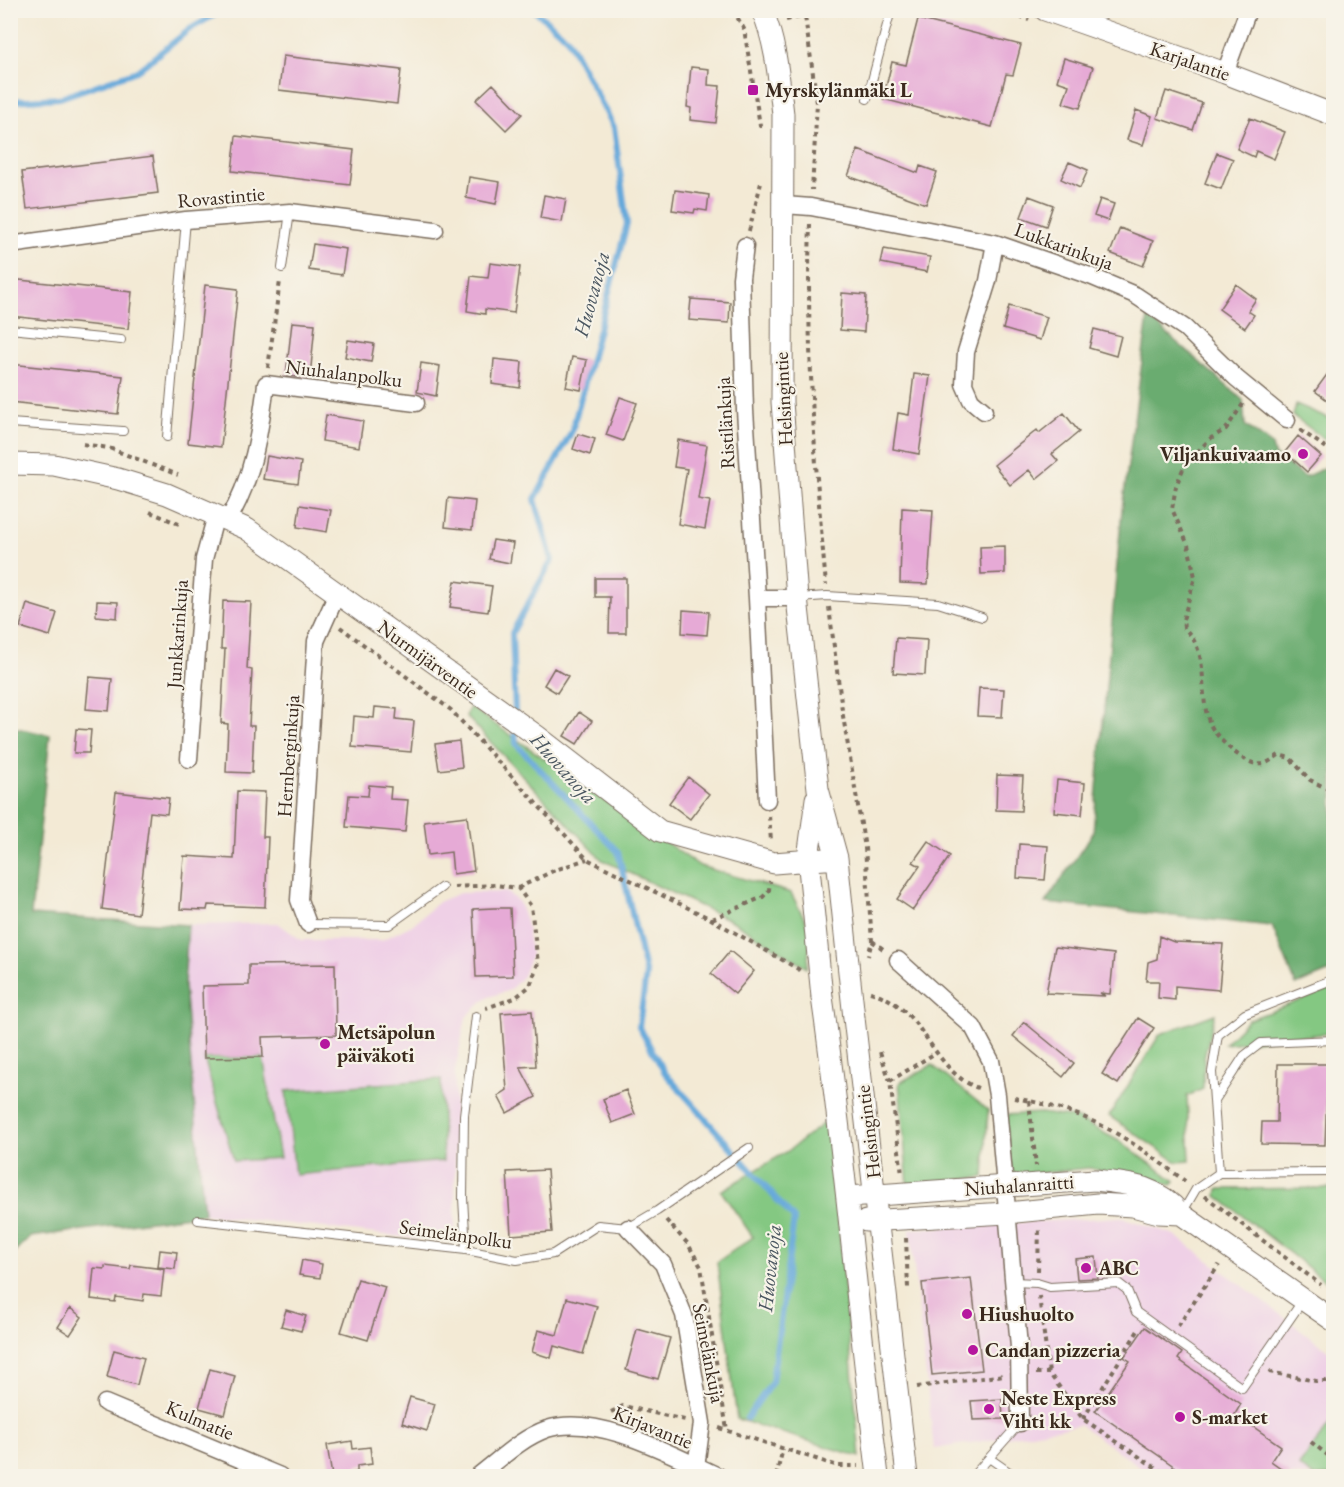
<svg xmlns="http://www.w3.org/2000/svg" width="1344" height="1487" font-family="'EB Garamond',serif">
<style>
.built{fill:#efd0e6}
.green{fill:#84c882;stroke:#607950;stroke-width:1.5}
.forest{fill:#6bac70;stroke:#536b47;stroke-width:1.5}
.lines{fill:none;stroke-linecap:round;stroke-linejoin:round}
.stream{stroke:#65a8da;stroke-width:6}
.building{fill:#e6aad6}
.service-casing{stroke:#7b6d5e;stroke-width:10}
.minor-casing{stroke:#7b6d5e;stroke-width:19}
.tertiary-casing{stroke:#7b6d5e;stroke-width:23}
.path{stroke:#7b6d5e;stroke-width:4;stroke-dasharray:4.5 4.5;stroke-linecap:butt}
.service{stroke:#fff;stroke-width:8}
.minor{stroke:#fff;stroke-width:16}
.tertiary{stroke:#fff;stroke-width:21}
.tertiary-bridge-casing{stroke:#7b6d5e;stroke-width:23;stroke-linecap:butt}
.tertiary-bridge{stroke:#fff;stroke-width:21}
.poi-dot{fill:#b5179e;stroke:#f7f3e8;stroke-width:2}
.labels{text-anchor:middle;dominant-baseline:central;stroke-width:4.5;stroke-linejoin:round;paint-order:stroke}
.street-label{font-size:20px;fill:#3b2a1e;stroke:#f7f3e8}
.poi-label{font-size:20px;font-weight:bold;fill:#3b2a1e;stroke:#f7f3e8;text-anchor:start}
.water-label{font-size:21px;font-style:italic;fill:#4a5660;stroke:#f7f3e8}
</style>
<rect width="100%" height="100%" fill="#f7f3e8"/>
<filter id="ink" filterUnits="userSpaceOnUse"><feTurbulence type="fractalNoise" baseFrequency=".0167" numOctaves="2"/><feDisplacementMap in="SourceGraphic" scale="12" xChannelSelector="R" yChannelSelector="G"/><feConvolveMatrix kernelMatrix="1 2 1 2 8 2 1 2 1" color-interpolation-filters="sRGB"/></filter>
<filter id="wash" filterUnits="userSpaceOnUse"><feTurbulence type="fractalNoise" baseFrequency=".008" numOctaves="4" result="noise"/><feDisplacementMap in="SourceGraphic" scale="24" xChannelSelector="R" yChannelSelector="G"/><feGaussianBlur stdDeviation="1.35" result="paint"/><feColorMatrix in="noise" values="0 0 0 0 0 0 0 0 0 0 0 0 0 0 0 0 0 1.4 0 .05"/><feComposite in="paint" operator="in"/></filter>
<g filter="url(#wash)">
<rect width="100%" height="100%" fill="#f3ead5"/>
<path class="built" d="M507 892 519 902 526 921 531 955 523 976 510 990 486 998 466 1017 455 1071V1243L204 1214 184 985 188 925 278 923 301 940H382L412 925 440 901 460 893Z
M1121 1217 1175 1235 1333 1354V1419L1300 1466 1313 1476H1154L1080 1425 934 1449 910 1229Z"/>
<path class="green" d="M1296 404 1333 420V445L1293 416Z
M470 707 700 866 791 893 811 931 807 968 734 922 602 860 466 716Z
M1333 988V1033L1224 1044 1248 1020Z
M1215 1014 1204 1058 1203 1089 1187 1096 1190 1161 1177 1162 1109 1116 1160 1034Z
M263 1057 280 1158 234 1161 204 1058Z
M932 1065 988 1110 984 1177 908 1185 899 1083Z
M441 1079 443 1161 295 1175 286 1091Z
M1041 1113 1076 1118 1119 1141 1175 1181 1172 1185 1089 1168 1012 1176 1005 1115Z
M829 1119 860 1457 737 1419 717 1262 753 1237 721 1191 788 1151Z
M1333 1188V1287L1217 1196 1218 1189Z
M1333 1419V1476H1313L1299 1466Z"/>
<path class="forest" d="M1148 317 1243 400 1245 425 1272 445 1274 455 1305 477 1333 464V970L1296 985 1272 926 1045 903 1093 833 1122 509Z
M11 727 50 735 31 915 188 925 184 985 204 1214 30 1237 11 1256Z"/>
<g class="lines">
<path class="stream" d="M10 101 60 98 137 71 190 29 223 10
M515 714 512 633 552 560 535 499 572 431 627 224 614 127 567 38 534 10
M515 727 516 744 618 852 646 975 639 1027 665 1073 794 1219 772 1382 747 1418"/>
</g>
<g id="blocks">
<path class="building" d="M918 19 1021 45 1013 75 1006 74 992 127 883 99 892 62 906 65Z
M283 56 401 70 397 104 279 90Z
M1064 58 1093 67 1080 108 1063 103 1069 85 1057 81Z
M691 67 709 69 708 85 720 86 716 123 690 120 691 108 687 107Z
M493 84 522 114 506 130 476 100Z
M1166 91 1202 103 1193 130 1157 118Z
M1136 110 1152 116 1143 145 1127 140Z
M1250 118 1285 132 1274 159 1256 151 1254 157 1237 149Z
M236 136 354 150 350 185 232 171Z
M858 150 918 173 920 166 937 172 926 204 848 176Z
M1217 153 1233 159 1221 189 1205 183Z
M153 156 158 193 27 209 22 172Z
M1069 162 1088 170 1080 188 1061 179Z
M469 177 500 182 496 204 466 198Z
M675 190 709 195 707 211 695 209 694 213 672 210Z
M544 195 566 199 562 222 540 218Z
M1029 196 1053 205 1046 226 1021 217Z
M1100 199 1114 204 1108 221 1094 216Z
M1120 228 1153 241 1143 266 1110 253Z
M313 244 346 249 342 275 309 270Z
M884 249 930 257 927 272 881 263Z
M490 263 520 267 514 313 485 309V314L467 311 471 276 488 278Z
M10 279 132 292 128 329 10 316Z
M1236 284 1256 299 1248 311 1254 315 1245 328 1219 309Z
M205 285 238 289 221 447 188 443Z
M842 293 866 295 864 332 840 330Z
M691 299 730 302 729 323 689 320Z
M1009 306 1047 317 1040 340 1003 329Z
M292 322 315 324 310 378 286 376Z
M1094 329 1121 336 1116 356 1089 348Z
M348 340 374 344 371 362 345 357Z
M572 357 587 360 581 390 566 387Z
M494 359 522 362 520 388 492 384Z
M421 363 440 366 436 396 417 392Z
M10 364 123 376 118 414 10 402Z
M1334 365V405L1315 391Z
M914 374 930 376 919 454 893 449 898 413 909 415Z
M620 397 637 403 623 441 606 435Z
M1064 413 1079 432 1052 454 1058 461 1036 479 1029 470 1010 485 994 465 1037 430 1039 433Z
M326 415 363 421 359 447 322 441Z
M578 434 595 439 590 455 573 449Z
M1298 436 1321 456 1307 472 1285 452Z
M678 440 707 445 698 499 710 501 705 529 678 524 687 469 674 467Z
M267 456 301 462 298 484 263 479Z
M448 498 475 501 472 530 445 527Z
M300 505 331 510 327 532 297 527Z
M902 508 933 510 928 584 900 583Z
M493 540 513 543 510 563 489 559Z
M1005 546V573L981 574 980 547Z
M595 578H626V633H609L610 597H595Z
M455 581 492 586 488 612 450 607Z
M97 601 118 602 117 618 96 616Z
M223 601 251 602 247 669 252 670 249 726H254L252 773 226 772 228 724 221 723 225 649H221Z
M27 604 57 613 50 636 20 627Z
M683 610 709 612 707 635 682 633Z
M896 638 927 640 925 675 893 673Z
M554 668 568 676 557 693 544 685Z
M89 677 112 679 109 711 86 709Z
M979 688 1004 689 1002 717 977 716Z
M375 707 397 709 396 719 414 721 411 752 352 747 354 716 374 718Z
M579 712 592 721 577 744 564 736Z
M76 729 91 730 89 753H74Z
M459 741 462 767 439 770 435 744Z
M997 775 1023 776 1021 811 996 810Z
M688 777 709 794 690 819 669 803Z
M1057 780 1085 783 1082 815 1054 812Z
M369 785 391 787 390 799 408 800 405 832 346 827 349 795 368 796Z
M237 791 265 792 263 837H268L265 907 208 905 207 910 180 909 184 856 234 859Z
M116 792 169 798 167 814 150 812 138 914 102 909Z
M467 816 474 871 453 874 451 852 428 855 424 821Z
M928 841 950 856 913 910 897 899 920 866 913 862Z
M1019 844 1048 846 1045 880 1017 878Z
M494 908H510L513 976 476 977 473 909Z
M1159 936 1174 942 1223 944 1219 990 1175 986V1000L1158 998 1159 981H1146L1148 962 1157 959Z
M1055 947 1114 954 1110 994 1100 993 1105 996 1046 993Z
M730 951 754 971 735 994 711 974Z
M335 964 336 1035 262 1037 263 1057 204 1058 202 986 249 985V965Z
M532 1011 536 1066 520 1067 536 1097 507 1113 498 1096 507 1090 501 1013Z
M1138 1018 1154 1028 1118 1084 1102 1074Z
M1024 1022 1074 1063 1063 1077 1013 1036Z
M1278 1064H1328L1325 1145 1261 1144 1262 1122H1277Z
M626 1090 635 1114 612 1123 603 1099Z
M547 1170 552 1232 511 1235 507 1172Z
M160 1250 177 1252 175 1269 158 1267Z
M1096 1257 1098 1278 1077 1279 1075 1259Z
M302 1260 322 1264 320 1278 299 1275Z
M131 1265 164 1269 161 1296 144 1294 143 1301 116 1297 115 1302 91 1299 94 1268 105 1269V1266L130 1269Z
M971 1278 982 1370 932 1375 922 1283Z
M358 1279 385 1287 368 1340 341 1332Z
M567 1298 597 1306 583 1354 554 1346 551 1358 532 1352 538 1330 557 1335Z
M70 1308 82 1317 70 1335 58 1327Z
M286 1310 306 1316 301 1331 281 1326Z
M1145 1327 1182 1353 1178 1359 1241 1404 1235 1414 1281 1446 1271 1461 1292 1476H1188L1095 1411 1130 1361 1124 1357Z
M637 1329 670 1338 658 1379 626 1370Z
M114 1350 144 1358 137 1385 107 1377Z
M210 1369 235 1376 225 1415 199 1408Z
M410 1397 435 1404 427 1431 402 1423Z
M1002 1399 1003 1419 973 1420 971 1401Z
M352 1441 353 1449 370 1447 372 1464 357 1466V1472L332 1476 327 1445Z"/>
</g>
</g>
<g filter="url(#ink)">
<use href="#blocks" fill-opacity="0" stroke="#7b6d5e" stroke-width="1.5"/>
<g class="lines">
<g class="service-casing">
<path id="service" d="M867 99 891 10
M282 268 290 212
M10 329 121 340
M10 423 123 431
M167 437 186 220
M798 598 827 596 938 603 982 617
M308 924 389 925 442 887
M1215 1100 1244 1056 1261 1043 1334 1040
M1219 1173 1212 1072 1218 1035 1245 1014 1334 979
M1182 1213 1196 1189 1219 1173 1334 1172
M198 1220 466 1250 517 1260 553 1254 598 1225 628 1228 657 1211 749 1148
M466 1250 463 1198 464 1115 476 1016
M1013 1282 1037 1283 1050 1287 1118 1283 1127 1290 1136 1312 1242 1388 1303 1300
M989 1458 1015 1476
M973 1476 1020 1423"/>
</g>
<g class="minor-casing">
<path id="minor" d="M1225 73 1248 10
M784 205 811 207 995 243 1090 276 1135 295 1185 328 1236 378 1287 420
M10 245 186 220 290 212 435 230
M745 246 741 278 745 410 757 598H797
M984 411 971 400 964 384 966 352 988 281 995 243
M228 520C253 479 260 432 266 384L416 403
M757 598 767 800
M189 759 204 559 216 515
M308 924 299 900 316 641 337 594
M898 960 973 1027 991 1061 997 1095 1019 1347 1020 1423
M628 1228 663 1264 684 1315 702 1423 696 1467
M105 1403 280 1476
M478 1476C499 1460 521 1438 547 1429 597 1413 672 1455 718 1476"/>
</g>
<g class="tertiary-casing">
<path id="tertiary" d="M762 10C776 42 779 80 783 114L782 402 797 598 818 789 837 858 848 963
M1045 10 1225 73 1334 115
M10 464 54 465 118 479 167 494 247 529 537 736 660 831 774 863 837 858
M816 799 808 858 818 956
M822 997C845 1156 858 1317 878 1476
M854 1018 907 1476
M848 1197 1095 1180C1131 1184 1156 1185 1181 1214L1334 1321
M866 1221 1007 1213 1098 1204 1133 1206 1159 1213 1181 1214"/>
</g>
<path class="path" d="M733 10 744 29 761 131
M809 10 805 16 817 103 812 190
M1002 10 1029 20
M786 20 805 16
M810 224C806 345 815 465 826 585
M749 231 761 183
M268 368 280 281
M1243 404 1226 429 1211 438 1185 464 1176 486 1172 509 1188 545 1195 577 1183 620 1184 628C1212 654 1197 693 1210 724 1216 738 1247 768 1263 764 1268 763 1274 758 1279 755L1290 758 1310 780 1334 792
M1300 430 1334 453
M83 444 109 448 178 475
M150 512 179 524
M829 607 842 710 865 848 872 941 868 956
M340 627 451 710 587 859 711 919 800 970
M769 816 771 841
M454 887 495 885 518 888 531 906 538 963 530 986 515 998 486 1008
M518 888 553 871 587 859
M712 919 763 897 769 890 770 881
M872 941 886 951
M870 992C925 1006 930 1070 978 1088
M880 1052 890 1081 902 1174
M890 1081 937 1052
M1014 1098C1090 1111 1125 1136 1185 1181
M1029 1101 1036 1166
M1205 1196 1321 1285
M666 1220 688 1244 701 1267 727 1430
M906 1238 908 1288
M1038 1271 1039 1227
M1039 1296 1049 1373
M1178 1326 1219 1265
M1269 1372 1316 1381H1334
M1036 1373H1049L1083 1419 1168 1476
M917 1387 1004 1375
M611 1412 623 1406 685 1420
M1083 1419 1139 1329
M719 1428 838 1466H858
M1311 1442 1334 1460
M776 1476 783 1449"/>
<use href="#service" class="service"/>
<use href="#minor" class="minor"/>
<use href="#tertiary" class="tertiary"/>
<g class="tertiary-bridge-casing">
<path id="tertiary-bridge" d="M818 956 822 997
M848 963 854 1018"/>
</g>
<use href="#tertiary-bridge" class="tertiary-bridge"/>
</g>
</g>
<g class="poi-dot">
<rect x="747" y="84" width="12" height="12" rx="3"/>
<circle cx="1303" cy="454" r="6"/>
<circle cx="325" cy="1044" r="6"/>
<circle cx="1086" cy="1268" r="6"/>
<circle cx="967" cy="1314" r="6"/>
<circle cx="973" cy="1350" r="6"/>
<circle cx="989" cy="1409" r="6"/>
<circle cx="1180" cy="1417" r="6"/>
</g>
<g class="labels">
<g class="street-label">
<text transform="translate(1190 61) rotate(19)">Karjalantie</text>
<text transform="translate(221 197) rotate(-5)">Rovastintie</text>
<text transform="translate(1064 246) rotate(20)">Lukkarinkuja</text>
<text transform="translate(344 373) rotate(7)">Niuhalanpolku</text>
<text transform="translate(783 399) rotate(-93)">Helsingintie</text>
<text transform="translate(725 423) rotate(-93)">Ristilänkuja</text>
<text transform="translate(177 634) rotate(-86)">Junkkarinkuja</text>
<text transform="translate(428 659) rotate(36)">Nurmijärventie</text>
<text transform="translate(288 756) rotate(-86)">Hernberginkuja</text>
<text transform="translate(868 1132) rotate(-97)">Helsingintie</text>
<text transform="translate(1019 1185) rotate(-4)">Niuhalanraitti</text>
<text transform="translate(456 1234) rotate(8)">Seimelänpolku</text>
<text transform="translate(709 1353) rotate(79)">Seimelänkuja</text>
<text transform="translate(200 1420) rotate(23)">Kulmatie</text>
<text transform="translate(653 1427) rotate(22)">Kirjavantie</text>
</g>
<g class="poi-label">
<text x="765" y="90">Myrskylänmäki L</text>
<text x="1291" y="454" text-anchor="end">Viljankuivaamo</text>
<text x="337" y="1032">Metsäpolun<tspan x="337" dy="23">päiväkoti</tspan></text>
<text x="1098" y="1268">ABC</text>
<text x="979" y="1314">Hiushuolto</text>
<text x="985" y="1350">Candan pizzeria</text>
<text x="1001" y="1398">Neste Express<tspan x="1001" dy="23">Vihti kk</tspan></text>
<text x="1192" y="1417">S-market</text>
</g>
<g class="water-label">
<text transform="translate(591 294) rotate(-75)">Huovanoja</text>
<text transform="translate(564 768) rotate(48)">Huovanoja</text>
<text transform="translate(769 1268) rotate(-84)">Huovanoja</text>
</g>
</g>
<rect width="1344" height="1487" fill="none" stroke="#f7f3e8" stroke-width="36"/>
</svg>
